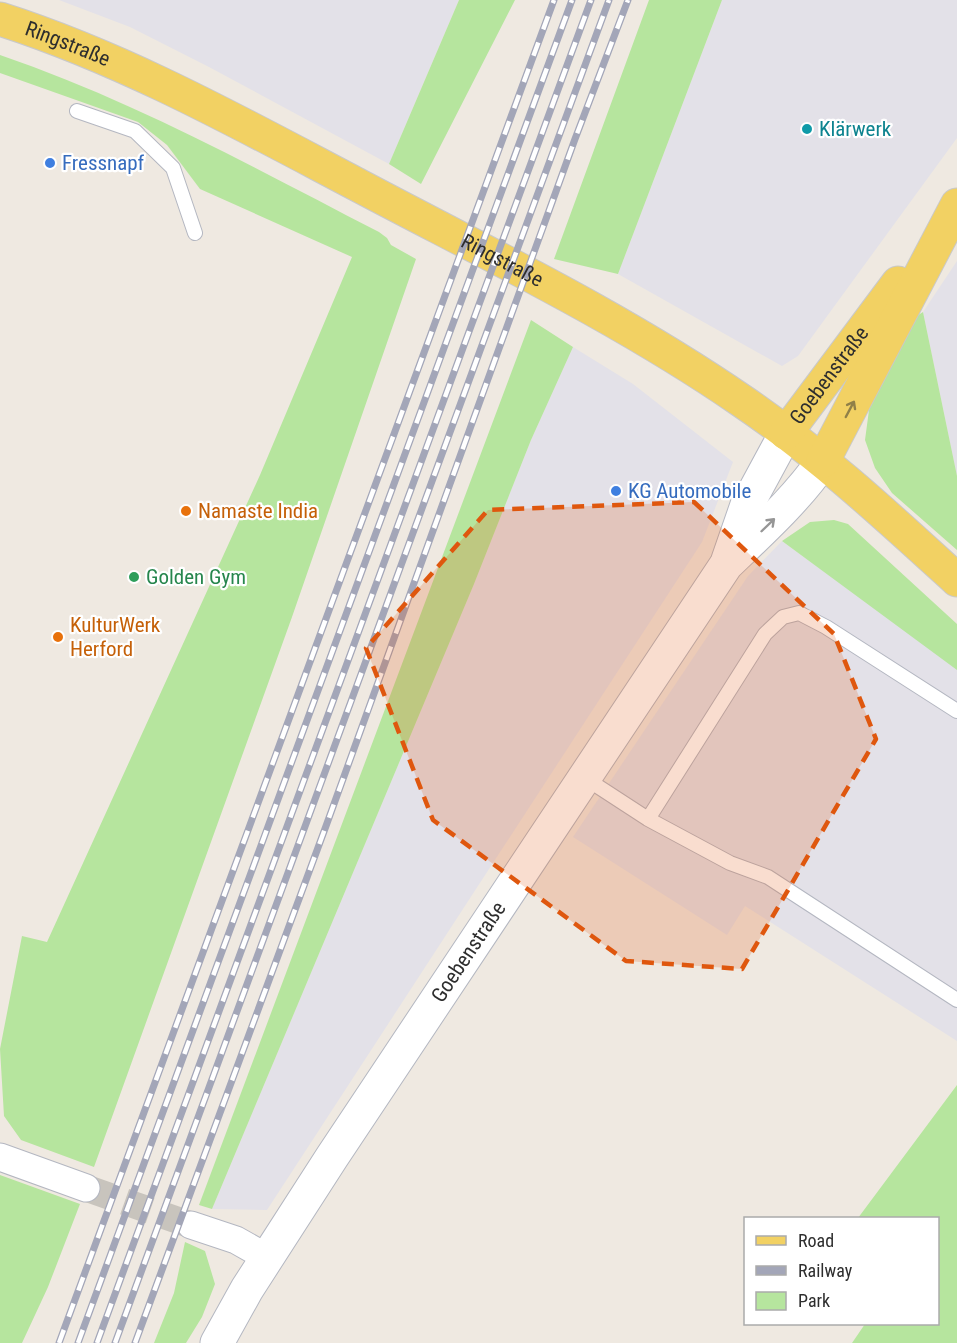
<svg xmlns="http://www.w3.org/2000/svg" width="957" height="1343" font-family="'Roboto Condensed',sans-serif">
<style>
.industrial{fill:#e3e1e8}
.green{fill:#b6e59e}
.lines{fill:none;stroke-linecap:round;stroke-linejoin:round}
.minor-tunnel{stroke:#c8c4bd;stroke-width:27;stroke-dasharray:27 14;stroke-linecap:butt}
.service-casing{stroke:#b4b7c1;stroke-width:16}
.minor-casing{stroke:#b4b7c1;stroke-width:29}
.tertiary-casing{stroke:#b4b7c1;stroke-width:35}
.primary-casing{stroke:#c9c9c9;stroke-width:35}
.service{stroke:#fff;stroke-width:14}
.minor{stroke:#fff;stroke-width:27}
.tertiary{stroke:#fff;stroke-width:33}
.primary{stroke:#f2d163;stroke-width:33}
.rail-casing{stroke:#a3a6b8;stroke-width:7}
.rail{stroke:#fff;stroke-width:4.5;stroke-dasharray:14;stroke-linecap:butt}
.oneway{stroke:#908048}
.oneway2{stroke:#969696}
.marked{fill:#df570e;fill-opacity:0.2;stroke:#df570e;stroke-width:4.5;stroke-dasharray:12 8;stroke-linejoin:round}
.culture-dot{fill:#0f9aa8;stroke:#fff;stroke-width:2}
.shop-dot{fill:#3f7fe0;stroke:#fff;stroke-width:2}
.food-dot{fill:#e8710a;stroke:#fff;stroke-width:2}
.leisure-dot{fill:#2e9e5b;stroke:#fff;stroke-width:2}
.labels{text-anchor:middle;dominant-baseline:central;stroke-width:4.5;stroke-linejoin:round;paint-order:stroke}
.street-label{font-size:21px;fill:#2e2e2e;stroke:#fff}
.culture-label{font-size:21px;fill:#0d838f;stroke:#fff;text-anchor:start}
.shop-label{font-size:21px;fill:#366cbe;stroke:#fff;text-anchor:start}
.food-label{font-size:21px;fill:#c56008;stroke:#fff;text-anchor:start}
.leisure-label{font-size:21px;fill:#27864d;stroke:#fff;text-anchor:start}
</style>
<rect width="100%" height="100%" fill="#efe9e1"/>
<path class="industrial" d="M59 0H459L389 164 209 67 130 27Z
M722 0H957V138L798 356 782 366 618 274Z
M957 261V476L923 312Z
M573 347 633 384 733 462 702 542 267 1210 212 1209 474 584 531 440Z
M782 541 957 668V1041L745 906 727 935 573 837 748 576Z"/>
<path class="green" d="M459 0H515L421 184 389 164Z
M649 0H722L618 274 554 259Z
M0 55C132 100 255 168 379 232L387 238 391 245 416 259 292 617 94 1167 21 1140 4 1116 0 1049 22 936 47 942 260 475 352 257 200 189 167 145 138 122 0 73Z
M923 312 957 476V550L892 493 875 468 865 440 869 410 884 371 909 321Z
M531 320 573 347 531 440 474 584 212 1209 199 1205Z
M834 520 848 524 957 624V670L782 541 810 522Z
M957 1085V1343H852L865 1324H938V1218H858Z
M0 1175 80 1204 48 1287 22 1343H0Z
M185 1242 205 1251 215 1284 202 1317 186 1343H154L174 1293Z"/>
<g class="lines">
<path class="minor-tunnel" d="M86 1188 191 1225"/>
<g class="service-casing">
<path id="service" d="M77 111 135 131 173 168 195 233
M585 778 648 819 730 863 768 877 957 1000
M648 819 765 634 783 617 799 613 826 627 957 711"/>
</g>
<g class="minor-casing">
<path id="minor" d="M0 1157 86 1188
M191 1225 236 1240 266 1257"/>
</g>
<g class="tertiary-casing">
<g id="tertiary">
<path d="M728 560 747 505 786 433"/>
<path id="s1" d="M217 1343 247 1289 332 1157 726 565C760 532 796 500 823 461"/>
</g>
</g>
<g class="primary-casing">
<g id="primary">
<path id="s2" d="M0 19C125 59 240 123 356 184 486 253 620 317 742 401 819 453 888 517 957 580"/>
<path id="s3" d="M786 433 898 283"/>
<path d="M823 461 957 205"/>
</g>
</g>
<use href="#service" class="service"/>
<use href="#minor" class="minor"/>
<use href="#tertiary" class="tertiary"/>
<use href="#primary" class="primary"/>
<g class="rail-casing">
<path id="rail" d="M59 1343 554 0
M78 1343 572 0
M97 1343 591 0
M115 1343 609 0
M135 1343 326 826 575 139 628 0"/>
</g>
<use href="#rail" class="rail"/>
</g>
<defs><path id="oneway-shaft" d="M-6 0H5M1.5-3L5.5 0L1.5 3" fill="none" stroke-width="1.6" stroke-linecap="round" stroke-linejoin="round" transform="scale(1.5)"/></defs>
<use class="oneway" href="#oneway-shaft" transform="translate(850 409) rotate(-62)"/>
<use class="oneway2" href="#oneway-shaft" transform="translate(768 525) rotate(-44)"/>
<path class="marked" d="M694 502 834 634 876 739 742 969 626 961 433 820 366 648 488 510Z"/>
<circle class="culture-dot" cx="807" cy="129" r="6"/>
<g class="shop-dot">
<circle cx="50" cy="163" r="6"/>
<circle cx="616" cy="491" r="6"/>
</g>
<g class="food-dot">
<circle cx="186" cy="511" r="6"/>
<circle cx="58" cy="637" r="6"/>
</g>
<circle class="leisure-dot" cx="134" cy="577" r="6"/>
<g class="labels">
<g class="street-label">
<text stroke="none"><textPath href="#s2" startOffset="72">Ringstraße</textPath></text>
<text stroke="none"><textPath href="#s2" startOffset="558">Ringstraße</textPath></text>
<text stroke="none"><textPath href="#s3" startOffset="72">Goebenstraße</textPath></text>
<text stroke="none"><textPath href="#s1" startOffset="465">Goebenstraße</textPath></text>
</g>
<g class="culture-label">
<text x="819" y="129">Klärwerk</text>
</g>
<g class="shop-label">
<text x="62" y="163">Fressnapf</text>
<text x="628" y="491">KG Automobile</text>
</g>
<g class="food-label">
<text x="198" y="511">Namaste India</text>
<text x="70" y="625">KulturWerk<tspan x="70" dy="24">Herford</tspan></text>
</g>
<g class="leisure-label">
<text x="146" y="577">Golden Gym</text>
</g>
</g>
<rect x="744" y="1217" width="195" height="108" fill="#ffffff" stroke="#ababab" stroke-width="1.5"/>
<rect x="756" y="1236" width="30" height="9" fill="#f2d163" stroke="#ababab" stroke-width="1.5"/>
<text x="798" y="1247" font-size="18" fill="#2e2e2e">Road</text>
<rect x="756" y="1266" width="30" height="9" fill="#a3a6b8" stroke="#ababab" stroke-width="1.5"/>
<text x="798" y="1277" font-size="18" fill="#2e2e2e">Railway</text>
<rect x="756" y="1292" width="30" height="18" fill="#b6e59e" stroke="#ababab" stroke-width="1.5"/>
<text x="798" y="1307" font-size="18" fill="#2e2e2e">Park</text>
</svg>
